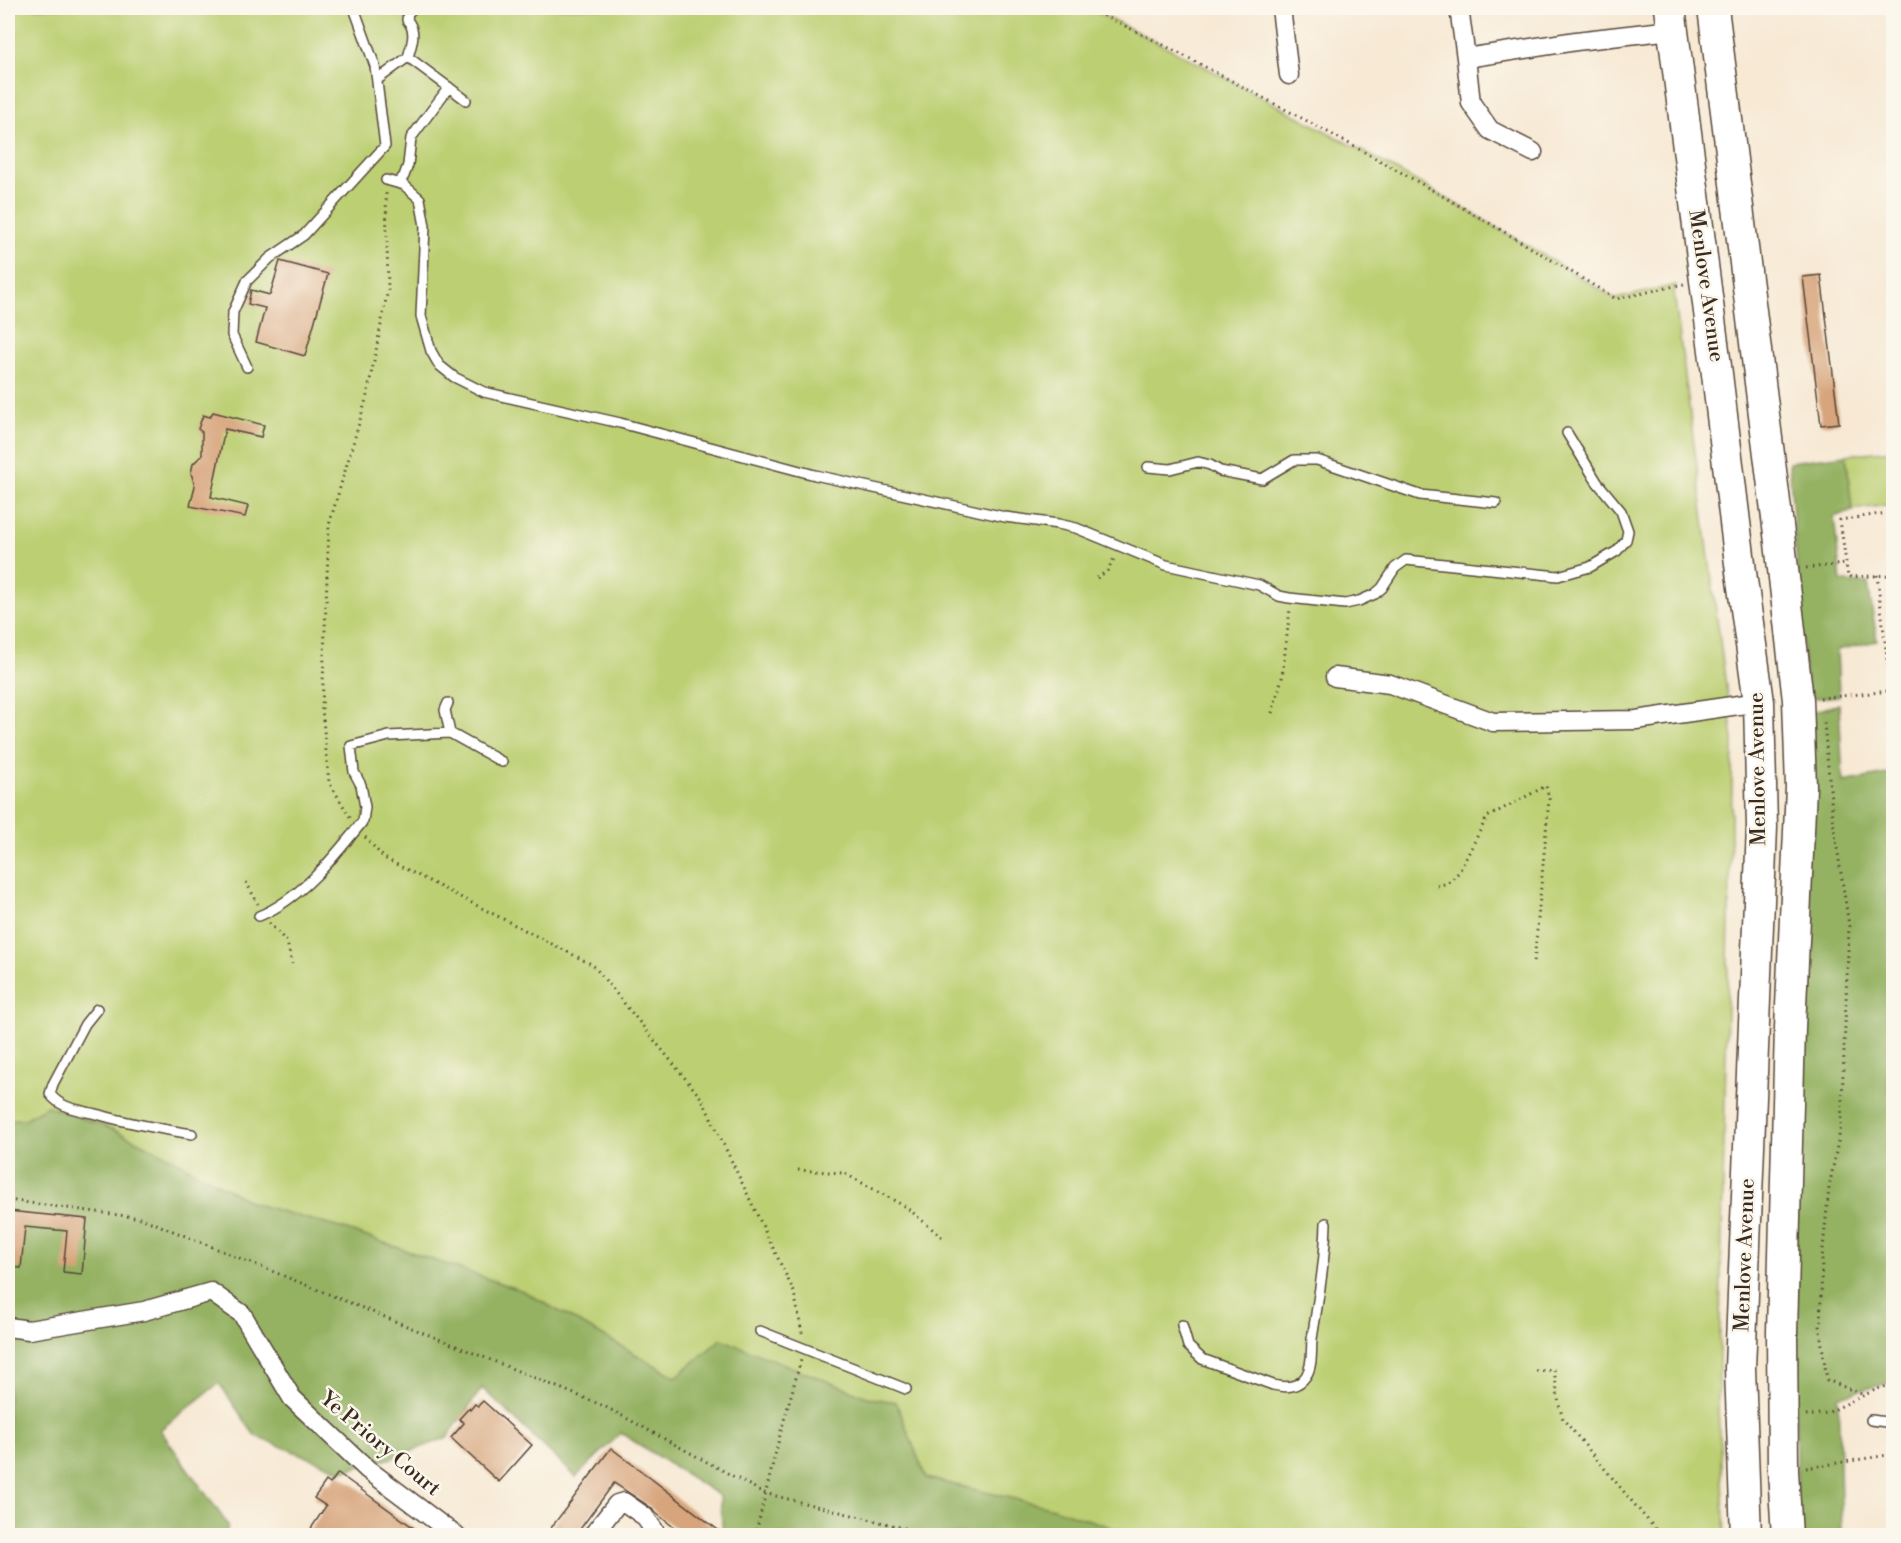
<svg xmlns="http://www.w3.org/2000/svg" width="1901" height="1543" font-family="'Libre Bodoni',serif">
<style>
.green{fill:#bccf72;stroke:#7c7c48;stroke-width:1.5}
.forest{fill:#95b264;stroke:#686e41;stroke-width:1.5}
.building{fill:#d7a47b}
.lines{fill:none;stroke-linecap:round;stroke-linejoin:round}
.service-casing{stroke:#574739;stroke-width:12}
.minor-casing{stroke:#574739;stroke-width:21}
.trunk-casing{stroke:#574739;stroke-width:33}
.path{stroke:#574739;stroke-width:3;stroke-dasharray:1.5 4.5;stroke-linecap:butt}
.service{stroke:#fff;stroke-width:9}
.minor{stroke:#fff;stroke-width:18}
.trunk{stroke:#fff;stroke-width:30}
.labels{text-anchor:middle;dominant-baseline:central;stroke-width:5;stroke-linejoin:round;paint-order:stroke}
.street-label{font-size:21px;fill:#3b2a1e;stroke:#fbf7ec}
</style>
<rect width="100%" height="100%" fill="#fbf7ec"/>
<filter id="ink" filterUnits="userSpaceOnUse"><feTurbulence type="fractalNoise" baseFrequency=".0167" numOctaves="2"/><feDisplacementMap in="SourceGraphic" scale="12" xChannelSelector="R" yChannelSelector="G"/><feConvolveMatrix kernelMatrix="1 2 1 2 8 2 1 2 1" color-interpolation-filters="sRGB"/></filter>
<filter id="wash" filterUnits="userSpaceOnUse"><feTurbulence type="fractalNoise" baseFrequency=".008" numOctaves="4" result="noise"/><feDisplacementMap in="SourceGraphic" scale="24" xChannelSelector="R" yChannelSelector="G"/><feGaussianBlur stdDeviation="1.35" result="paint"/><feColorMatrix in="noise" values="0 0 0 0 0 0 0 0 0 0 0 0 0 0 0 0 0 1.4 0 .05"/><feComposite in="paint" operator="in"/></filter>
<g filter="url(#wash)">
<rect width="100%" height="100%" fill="#f7e9d4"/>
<path class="green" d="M8 8H1087C1151 37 1211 70 1273 103 1389 164 1503 230 1616 299L1676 285 1674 293 1733 739 1718 1410 1725 1535H936L604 1406 8 1200Z
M1893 450V504L1852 510 1846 455Z"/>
<path class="forest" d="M1846 455 1852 510 1834 517 1841 582 1868 583 1877 641 1837 650 1839 696 1807 699 1789 462Z
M1839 704 1843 782 1893 773 1894 1028 1887 1080 1894 1113 1893 1382 1838 1396 1842 1535 1798 1536 1794 1352 1806 714Z
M47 1106 112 1129 168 1156 252 1203 347 1230 523 1291 676 1377 721 1339 870 1398 896 1402 926 1478 1053 1508 1135 1535H723L720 1496 621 1433 576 1477 482 1388 447 1438 392 1458 342 1471 255 1436 219 1383 160 1430 228 1525 226 1535 8 1536V1119H25Z"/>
<g id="blocks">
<path class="building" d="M280 261 328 274 305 356 256 342 265 308 248 304 251 290 270 295Z
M1821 275 1839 423 1821 425 1803 277Z
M213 412 264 425 261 437 225 429 211 497 248 506 245 517 190 506 195 486 191 473 193 464 202 455V432L198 429 203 415 210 417Z
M8 1211 87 1219 82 1274 63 1272 67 1231 25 1227 21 1268 8 1267Z
M483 1401 532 1445 499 1482 451 1438 464 1423 459 1419 469 1408 470 1410 475 1404 478 1406Z
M611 1448 726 1536H685L657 1514 650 1507 614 1483 575 1536H545Z
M338 1473 425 1536H306L326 1506 314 1498 326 1481 330 1484Z"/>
</g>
</g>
<g filter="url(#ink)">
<use href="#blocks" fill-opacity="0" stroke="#574739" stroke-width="1.5"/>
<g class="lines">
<g class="service-casing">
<path id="service" d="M408 57C412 43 417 31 407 20L408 13 413 8
M377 80 408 57 466 100
M386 180 404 185 420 199 425 226 421 316 431 351 439 365 454 377 484 392 620 423 815 475 1005 517 1058 524 1076 528 1166 565 1259 585 1279 596 1289 598 1345 604 1359 601 1375 594 1382 588 1395 568 1406 560 1558 576 1590 567 1617 551 1626 540 1628 531 1621 511 1597 482 1567 433
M398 183 404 176 408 165 411 138 449 87
M247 367 232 335 233 312 247 281 270 258 304 235 385 146 375 66 354 8
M1148 467 1170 469 1198 462 1210 465 1220 471 1262 479 1294 460H1317L1420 495 1496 503
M448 703 445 710 450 733
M259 916C302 898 334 857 363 821L365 807 361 785 354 772 351 746 389 736 450 733 502 762
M97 1009 85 1024 53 1084 50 1094C62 1110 82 1110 100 1115 131 1124 161 1129 192 1134
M1182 1325 1188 1346 1202 1359 1273 1385C1286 1388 1298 1388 1306 1376 1313 1366 1311 1350 1312 1339 1318 1300 1325 1263 1326 1223
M760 1331 906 1389
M1871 1420 1894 1423"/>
</g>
<g class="minor-casing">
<path id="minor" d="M1281 8 1289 75
M1459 8 1466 58 1576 41 1672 30
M1466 58 1471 103 1490 130 1533 152
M1335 677 1390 684 1493 722 1636 720 1759 702
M8 1327 29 1330 144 1311 211 1292 242 1314 292 1398 367 1469 456 1536
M592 1536 617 1504 624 1502 644 1516 654 1530 650 1536"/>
</g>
<g class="trunk-casing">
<path id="trunk" d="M1670 8 1717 374 1742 580 1759 702 1762 827 1740 1368 1746 1536
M1713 8 1779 534 1798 700 1801 787 1790 1028 1782 1332 1783 1471 1787 1536"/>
</g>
<path class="path" d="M1087 8C1151 37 1211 70 1273 103 1390 164 1503 230 1616 299L1684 284
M1894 512 1840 520 1848 577 1894 575
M1806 568 1846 564
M1877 575 1891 691
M1097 578 1107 571 1115 557
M1820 698 1891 691
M1272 713 1282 678 1290 609
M1824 723 1833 821 1849 925 1841 1126 1829 1188 1822 1259 1820 1331 1827 1380 1864 1395
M350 817 329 782 322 709 329 525 367 396 388 289 386 193
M365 837 384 858 593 965 702 1099 794 1292 802 1333
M246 882 258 904
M1437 886 1448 883 1459 872 1487 817 1546 786 1549 799 1534 963
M269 923 287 942 292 964
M798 1170 843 1173 855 1179 906 1207 943 1238
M8 1200 141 1218 604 1406 764 1493 936 1536
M1536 1371 1554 1370 1559 1405 1563 1419 1661 1536
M1806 1416 1827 1413 1877 1389 1894 1384
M1806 1468 1894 1454
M755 1536 781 1431 801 1360"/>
<use href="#service" class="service"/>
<use href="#minor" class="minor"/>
<use href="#trunk" class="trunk"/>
</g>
</g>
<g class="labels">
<g class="street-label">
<text transform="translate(1706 286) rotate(82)">Menlove Avenue</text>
<text transform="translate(1758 769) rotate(-91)">Menlove Avenue</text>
<text transform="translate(1745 1255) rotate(-88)">Menlove Avenue</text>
<text transform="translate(380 1444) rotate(40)">Ye Priory Court</text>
</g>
</g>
<rect width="1901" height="1543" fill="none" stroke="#fbf7ec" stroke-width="30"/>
</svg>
